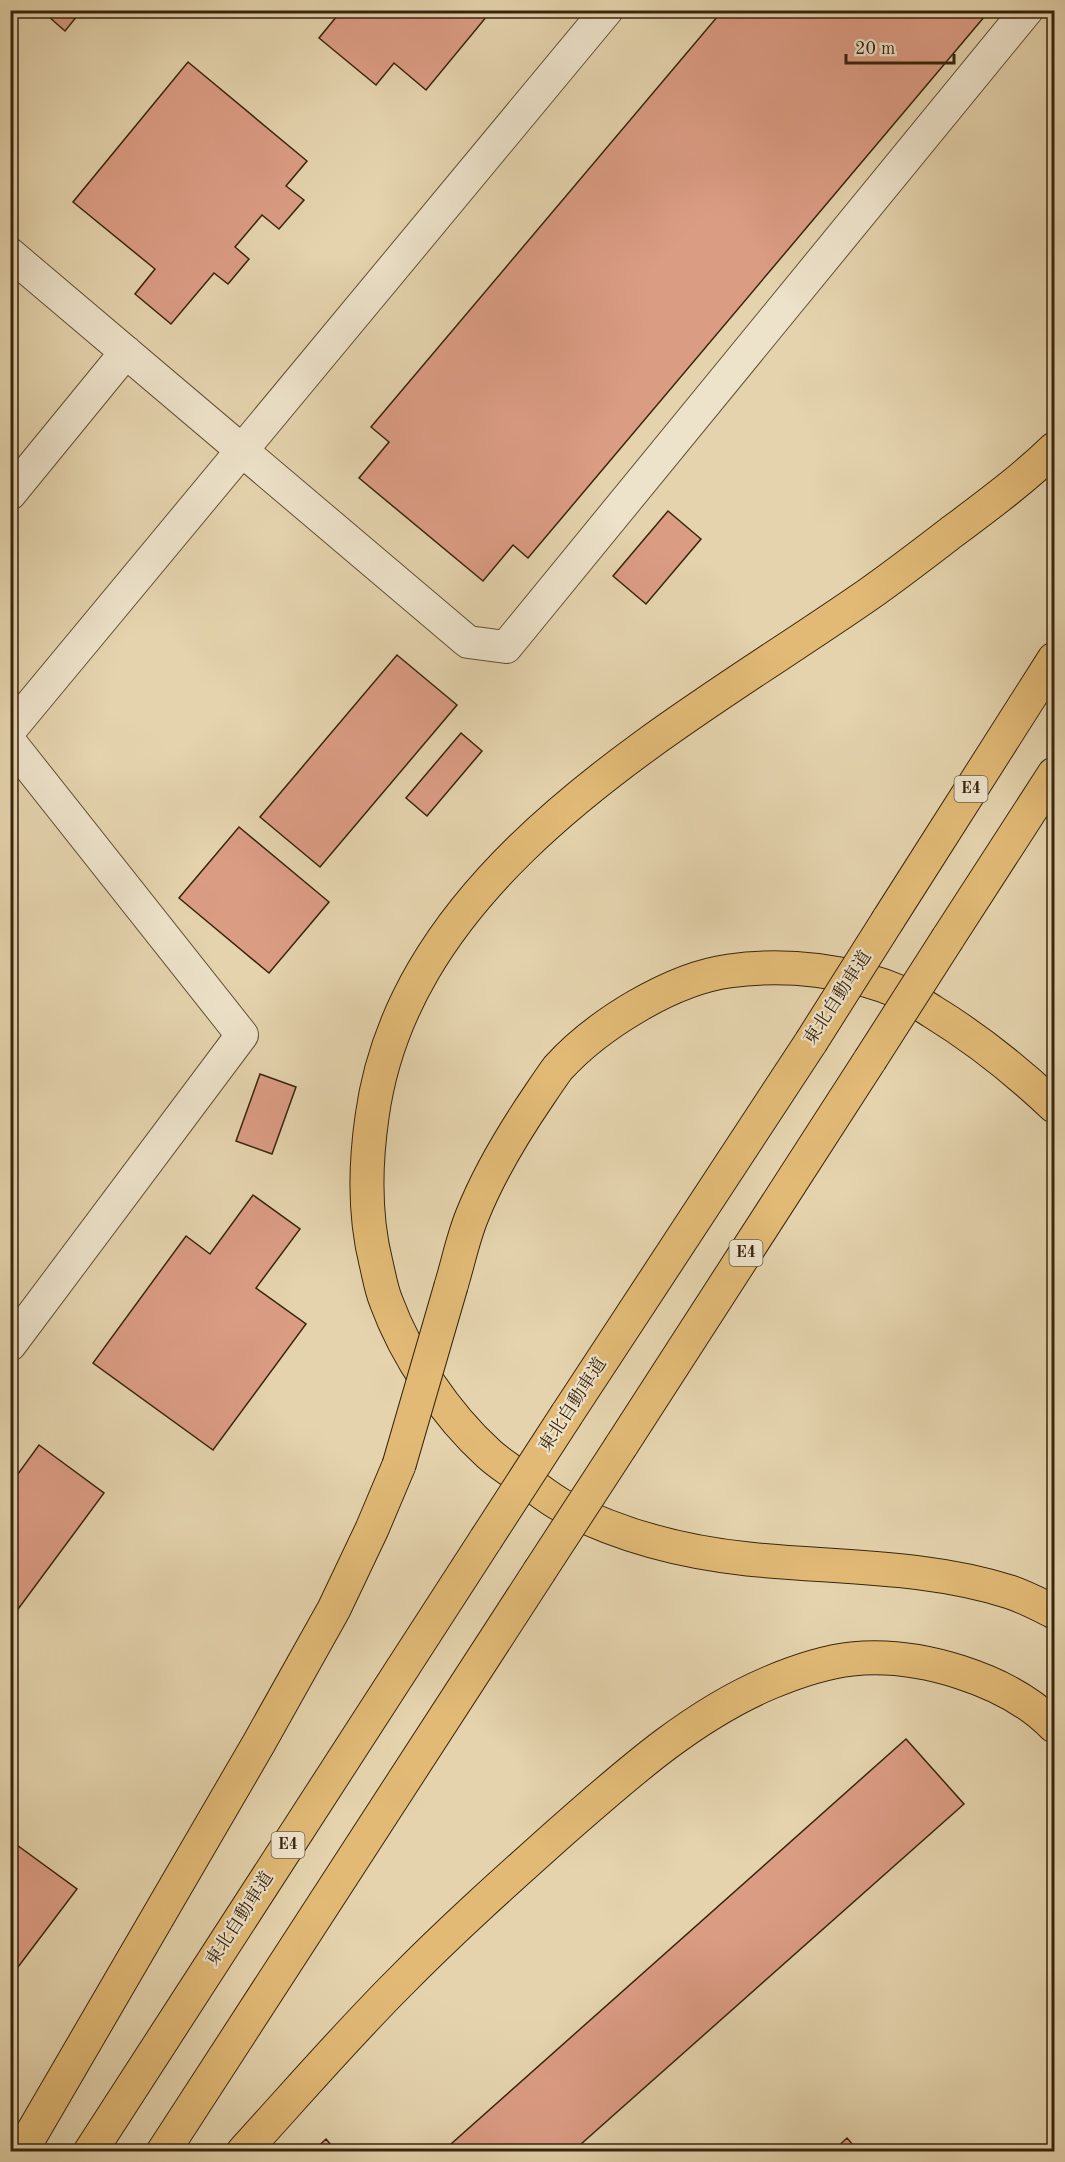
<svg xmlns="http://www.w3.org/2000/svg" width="1065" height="2162" font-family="'Old Standard TT','Noto Serif JP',serif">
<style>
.building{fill:#db9c84;stroke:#38250c;stroke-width:1.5}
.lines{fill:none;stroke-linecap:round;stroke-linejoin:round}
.minor-casing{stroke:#635034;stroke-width:34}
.motorway-casing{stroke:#38250c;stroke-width:35}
.minor{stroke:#ede2ca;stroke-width:32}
.motorway{stroke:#e2ba76;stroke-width:33}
.motorway-bridge-casing{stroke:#38250c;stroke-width:35;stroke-linecap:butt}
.motorway-bridge{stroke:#e2ba76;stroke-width:33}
.labels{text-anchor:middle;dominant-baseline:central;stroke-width:4.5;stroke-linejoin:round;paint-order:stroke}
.shield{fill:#ede2ca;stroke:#6e5e45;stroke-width:1.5}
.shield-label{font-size:16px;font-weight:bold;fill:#38250c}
.street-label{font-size:18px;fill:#38250c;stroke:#ede2ca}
</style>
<rect width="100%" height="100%" fill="#e4d3ad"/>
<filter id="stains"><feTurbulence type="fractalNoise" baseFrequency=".00333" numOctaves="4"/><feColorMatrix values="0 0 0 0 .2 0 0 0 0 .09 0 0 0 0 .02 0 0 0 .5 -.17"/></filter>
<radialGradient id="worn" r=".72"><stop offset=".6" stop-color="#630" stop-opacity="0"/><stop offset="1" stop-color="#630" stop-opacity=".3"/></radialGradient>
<path class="building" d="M41 10H82L65 31Z
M330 10H492L426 90 394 63 376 85 319 38 337 16Z
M723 10H990L528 558 513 545 483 581 359 478 389 442 371 427Z
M188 62 307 161 286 186 304 200 279 229 262 215 235 247 249 259 228 284 214 273 171 324 135 294 155 269 73 202Z
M668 511 701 539 646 604 613 576Z
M397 655 457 705 320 867 260 817Z
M461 733 482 751 427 816 406 798Z
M239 827 329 902 269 973 179 898Z
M260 1074 296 1087 272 1154 236 1141Z
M253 1195 300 1229 256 1288 306 1324 213 1450 93 1363 186 1236 210 1254Z
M39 1445 104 1493 10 1620V1467L18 1474Z
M906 1739 964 1804 572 2152H442Z
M10 1840 77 1889 18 1967 10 1962Z
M847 2138 859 2152H832Z
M326 2139 337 2152H312Z"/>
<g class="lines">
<g class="minor-casing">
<path id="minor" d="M10 254 468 642 506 647 1027 10
M10 494 126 352
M10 730 607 10
M10 742 242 1035 10 1345"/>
</g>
<g class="motorway-casing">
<path id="motorway" d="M1054 449C1021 481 984 508 948 535 922 555 896 575 869 594 681 725 406 866 372 1117 365 1166 364 1215 376 1263 379 1275 381 1289 386 1301 406 1356 446 1415 489 1454 501 1465 516 1474 529 1483 539 1490 550 1499 561 1505 619 1536 682 1552 748 1559 835 1568 925 1565 1010 1592 1025 1597 1040 1605 1054 1612
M888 920 1054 659
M948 938 1054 774
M451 1286C458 1263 463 1238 472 1216 489 1173 514 1132 540 1094 546 1085 552 1076 558 1068 597 1025 671 979 729 971 786 963 849 970 902 993 913 998 923 1006 933 1012 977 1039 1017 1071 1054 1106
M567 1414 811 1042
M621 1446 870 1060
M21 2152 259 1743 334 1609 372 1529 399 1465
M90 2152 486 1539
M163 2152 539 1572
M243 2152C295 2095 345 2037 399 1983 451 1930 507 1880 563 1830 626 1775 691 1716 769 1683 795 1672 824 1662 852 1659 918 1652 1008 1679 1054 1726"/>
</g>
<use href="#minor" class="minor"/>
<use href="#motorway" class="motorway"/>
<g class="motorway-bridge-casing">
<path id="motorway-bridge" d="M811 1042 888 920
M870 1060 948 938
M399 1465 451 1286
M486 1539 567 1414
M539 1572 621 1446"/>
</g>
<use href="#motorway-bridge" class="motorway-bridge"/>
</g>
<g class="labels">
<g class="shield">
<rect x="954.5" y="776" width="33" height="26" rx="4.5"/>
<rect x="729.5" y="1240" width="33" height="26" rx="4.5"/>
<rect x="271.5" y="1832" width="33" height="26" rx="4.5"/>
</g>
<g class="shield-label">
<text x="971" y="789">E4</text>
<text x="746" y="1253">E4</text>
<text x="288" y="1845">E4</text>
</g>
<g class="street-label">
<text transform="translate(838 998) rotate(-57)">東北自動車道</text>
<text transform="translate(573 1405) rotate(-57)">東北自動車道</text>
<text transform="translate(240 1919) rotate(-57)">東北自動車道</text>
</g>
</g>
<rect width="1065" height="2162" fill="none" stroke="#e4d3ad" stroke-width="36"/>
<rect x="12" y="12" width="1041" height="2138" fill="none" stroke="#38250c" stroke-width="3"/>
<rect x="18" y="18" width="1029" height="2126" fill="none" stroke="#38250c" stroke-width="1.5"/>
<path d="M846 54v9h108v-9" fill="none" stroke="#38250c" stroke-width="3"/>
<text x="855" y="54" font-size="18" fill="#38250c" stroke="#ede2ca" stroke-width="4.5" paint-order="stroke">20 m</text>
<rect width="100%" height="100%" filter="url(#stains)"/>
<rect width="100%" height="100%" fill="url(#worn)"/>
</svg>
